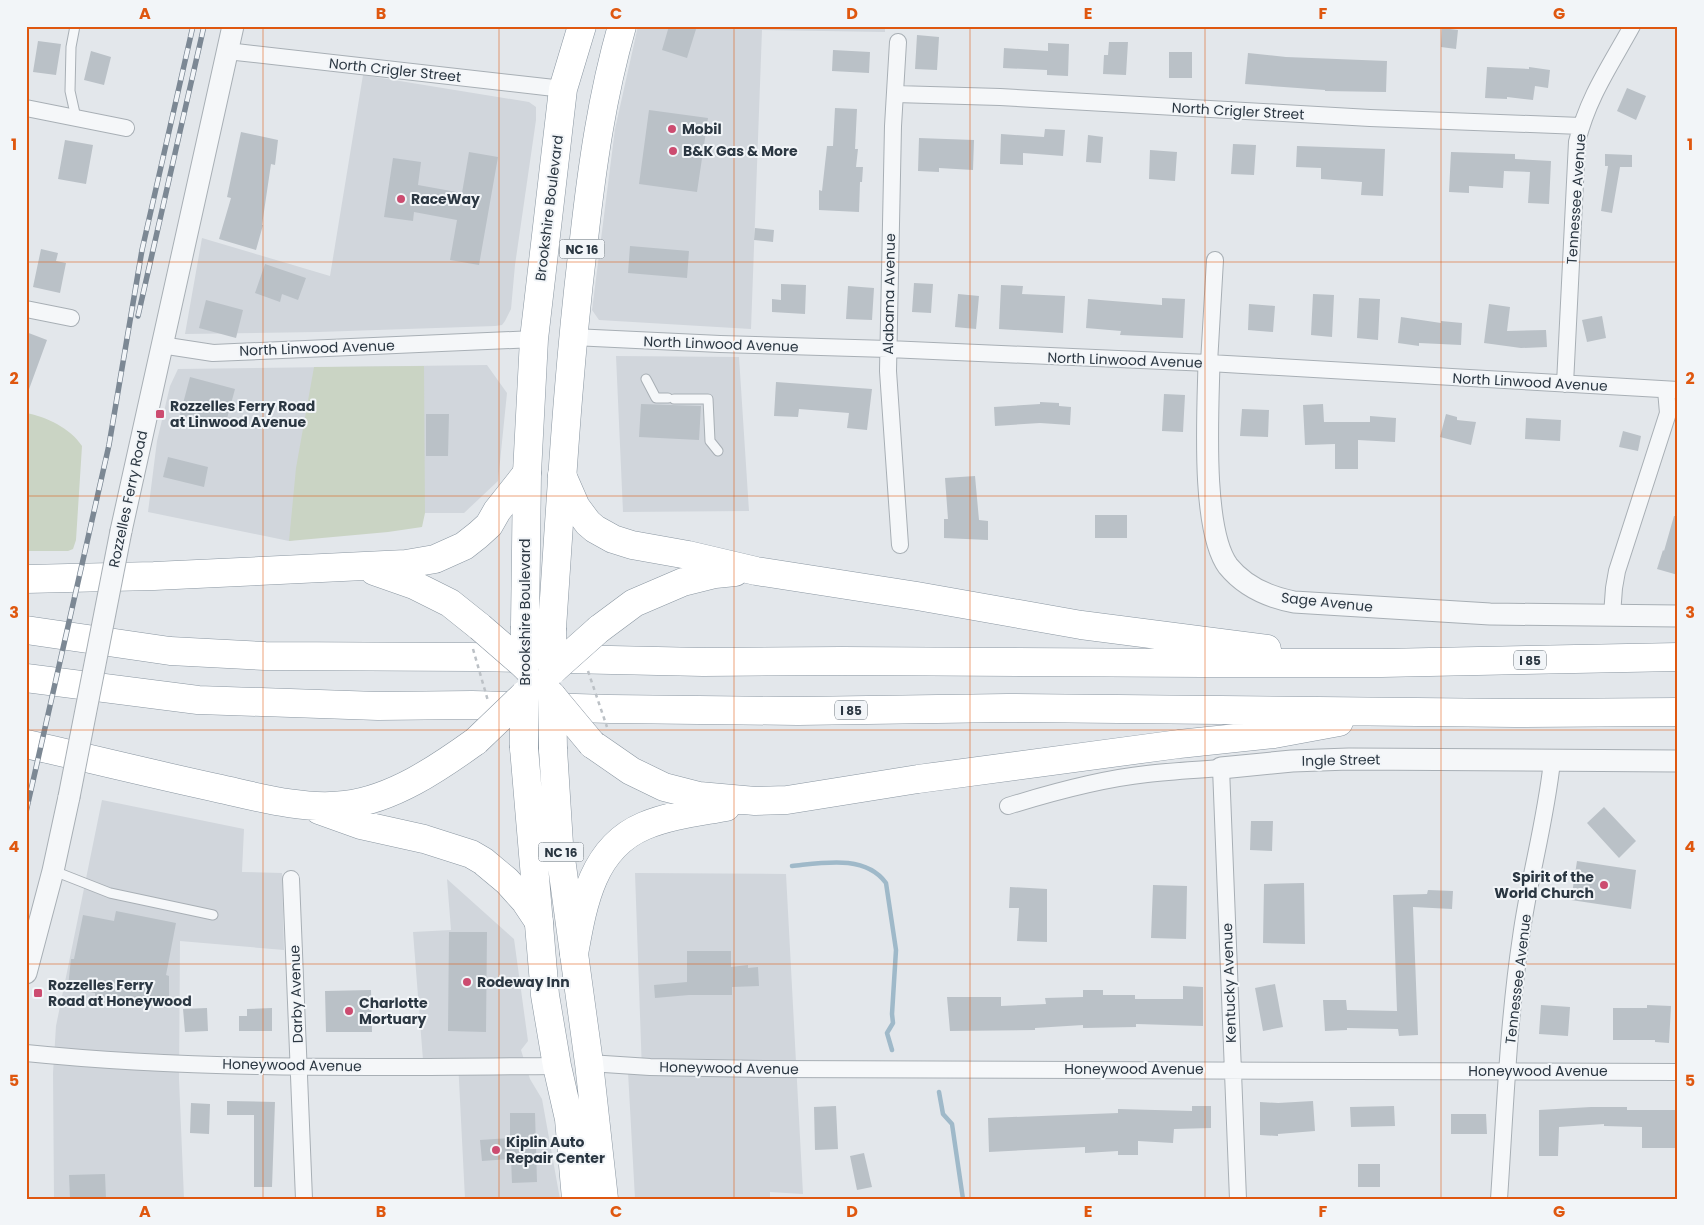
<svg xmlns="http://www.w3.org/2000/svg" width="1704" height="1225" font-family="Poppins,sans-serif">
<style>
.built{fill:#d1d6dc}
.green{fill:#cad4c4}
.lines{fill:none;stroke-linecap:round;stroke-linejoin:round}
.stream{stroke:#9fb9c9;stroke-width:4.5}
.building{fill:#bac1c7}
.service-casing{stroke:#a8afb5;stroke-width:11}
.minor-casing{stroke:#a8afb5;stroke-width:18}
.tertiary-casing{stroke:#a8afb5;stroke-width:23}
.trunk-casing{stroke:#8a96a1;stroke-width:29}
.motorway-casing{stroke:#8a96a1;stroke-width:29}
.service{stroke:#f5f7f9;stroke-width:9}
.minor{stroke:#f5f7f9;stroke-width:16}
.tertiary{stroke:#f5f7f9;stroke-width:21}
.trunk{stroke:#fff;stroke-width:28}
.motorway{stroke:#fff;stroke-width:28}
.rail-casing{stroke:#7c8894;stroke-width:5.5}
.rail{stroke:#f2f5f8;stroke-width:4;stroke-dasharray:11;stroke-linecap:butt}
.tertiary-bridge-casing{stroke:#a8afb5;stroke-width:23;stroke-linecap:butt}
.trunk-bridge-casing{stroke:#8a96a1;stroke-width:29;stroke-linecap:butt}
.motorway-bridge-casing{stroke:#8a96a1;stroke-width:29;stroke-linecap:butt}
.path-bridge{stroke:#bcc1c6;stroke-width:2.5;stroke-dasharray:4 4;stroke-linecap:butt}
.tertiary-bridge{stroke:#f5f7f9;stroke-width:21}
.trunk-bridge{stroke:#fff;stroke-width:28}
.motorway-bridge{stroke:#fff;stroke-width:28}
.grid{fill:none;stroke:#df570f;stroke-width:1;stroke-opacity:0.55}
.poi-dot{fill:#cc4c70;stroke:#f2f5f8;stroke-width:2}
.labels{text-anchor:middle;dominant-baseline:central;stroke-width:4;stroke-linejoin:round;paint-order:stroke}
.shield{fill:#f2f5f8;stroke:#677079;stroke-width:1}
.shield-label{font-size:12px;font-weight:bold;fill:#2b3742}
.street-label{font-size:14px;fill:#2b3742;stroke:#f2f5f8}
.poi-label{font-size:14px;font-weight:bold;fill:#2b3742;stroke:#f2f5f8;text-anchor:start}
.neatline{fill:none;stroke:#df570f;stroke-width:2}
.grid-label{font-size:16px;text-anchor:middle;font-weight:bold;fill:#df570f}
</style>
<rect width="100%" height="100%" fill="#e3e7eb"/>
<path class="built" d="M638 26H885V32L762 30 751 329 599 320 592 310 615 129Z
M363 75 529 102 536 107V120L515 265 511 309 505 321 502 325 495 326 318 332 185 334 202 238 330 276Z
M616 356 739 357 749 511 623 512Z
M487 365 507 393 498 481 464 513H425L289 541 148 512 157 441 170 386 178 369Z
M102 800 244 829 242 872 282 873 284 950 180 941 179 1079 184 1199H54L53 1073 56 1026Z
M635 873 786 874 803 1194 770 1192V1199H635L628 1072H642Z
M447 879 514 939 528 1041 521 1050 530 1079 542 1099 560 1199H465L458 1061 423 1060 413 932 451 930Z"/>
<path class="green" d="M424 366 425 513 422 527 388 532 289 541 296 468 314 367Z
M26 413C47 417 70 428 82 446L76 540 73 549 68 551H26Z"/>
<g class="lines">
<path class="stream" d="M792 866C822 863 865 854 886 883L896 950 892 1014 893 1023 887 1033 892 1050
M939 1092 943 1114 952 1124 963 1199"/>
</g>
<path class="building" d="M669 26H697L687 58 662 50Z
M1442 28 1458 30 1456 49 1441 47Z
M917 35 939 37 937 70 915 69Z
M38 41 61 44 56 75 33 72Z
M1109 42H1128L1126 75 1103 74 1104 55H1108Z
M1048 43 1069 44 1068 76 1047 75V70L1003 68 1004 48 1048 51Z
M833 50 870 52 869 73 832 71Z
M91 51 111 57 104 85 84 80Z
M1169 52H1192V78H1169Z
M1248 53 1286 57 1387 61 1386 92 1325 91V90L1245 84Z
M1487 67 1529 69V67L1550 70 1548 88 1535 86 1533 100 1507 97V99L1485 98Z
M1627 88 1646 96 1636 120 1617 111Z
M835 108 857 109 855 149H858L856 167H863L862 182H860L859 212 819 210V190L822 191 827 146H833Z
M649 110 708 118 697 192 639 184Z
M1045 129 1065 130 1063 156 1023 153V165L1000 164 1001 134 1044 137Z
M241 132 278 140 275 165 271 164 262 225H263L256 250 219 239 231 198 227 197Z
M1088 135 1103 137 1101 163 1086 162Z
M919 138 974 140 973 170 939 168V172L918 171Z
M65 140 93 145 86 184 58 179Z
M1233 144 1256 145 1254 175 1231 174Z
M1297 146 1385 149 1383 196 1361 195 1362 182 1321 179V168L1296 167Z
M1150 150 1177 152 1175 181 1149 179Z
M469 152 498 157 479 265 450 260 457 220 414 212 413 221 384 217 393 158 421 162 418 185 462 193Z
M1451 152 1515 154V159L1551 161 1549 204 1528 203 1530 172 1504 171 1503 188 1469 186V193L1449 192Z
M1605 154 1632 155V167H1620L1612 213 1601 211 1608 166H1605Z
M755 228 774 230 773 242 754 240Z
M630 246 689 251 687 278 628 273Z
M41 249 58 253 56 261 66 263 60 293 33 287Z
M265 264 306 278 298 300 282 294 280 302 255 293Z
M914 283 933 284 931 313 912 312Z
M781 284 806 285 805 314 772 312V299L781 300Z
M1001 285 1023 286 1022 294 1065 296 1063 333 999 329Z
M848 286 874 288 872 320 846 319Z
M958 294 979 296 976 329 955 327Z
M1313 294 1334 295 1332 337 1311 335Z
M1162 298 1185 299 1183 338 1120 335 1121 331 1086 328 1088 299 1162 305Z
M1359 298 1380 299 1378 340 1357 338Z
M206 300 243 310 236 338 199 328Z
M1249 304 1275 306 1273 332 1248 330Z
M1489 304 1510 307 1507 331 1546 330 1547 347 1521 348 1484 343Z
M1602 316 1606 338 1587 342 1582 320Z
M1401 317 1441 323V321L1462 323 1461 345 1419 343V346L1398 343Z
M26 332 47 340 28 392 26 391Z
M190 377 235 389 225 426 180 415Z
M776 382 872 389 867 430 847 428 849 413 799 409 798 417 774 416Z
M1164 394 1185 395 1183 432 1162 431Z
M1040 402 1059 403V406L1071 407 1070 425 1040 423 995 426 994 407 1040 404Z
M641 404 701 406 699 440 639 437Z
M1323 404 1324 422H1370V416L1396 418 1395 442 1358 440V469H1335V444L1305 445 1303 405Z
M1242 409 1269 410 1268 437 1240 436Z
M426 414H449L448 456H426Z
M1446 414 1457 417V420L1476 422 1471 445 1440 437Z
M1526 418 1561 420 1560 441 1525 439Z
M1623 431 1641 436 1638 451 1619 447Z
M168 457 208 467 204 487 163 477Z
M975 476 979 520 988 521V540L944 538V519H948L945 478Z
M1095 515H1127V538H1095Z
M1674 516H1678V575L1657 569 1663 550 1664 551Z
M1604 807 1636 841 1619 858 1587 823Z
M1251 821H1273L1272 851 1250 850Z
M1577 861 1636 870 1631 909 1571 900Z
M1304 883 1305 944 1263 943 1264 884Z
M1153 885 1187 886 1186 939 1151 938Z
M1010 887 1047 889V942L1017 941 1019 908H1009Z
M1428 890 1453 891 1452 909 1413 907 1418 1035 1399 1036 1398 1029 1347 1028V1030L1325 1031 1323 1000H1346L1347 1010 1397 1011 1393 895 1427 894Z
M116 911 176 923 166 975 169 976V1008L121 1000 119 1006 95 1001V993L68 987 71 959H74L83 915 114 921Z
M449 932H487L486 1032 448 1031Z
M687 951H731V967L748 965V968L758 967 759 986 732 987V995H689L655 998 654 985 687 982Z
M1275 984 1283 1027 1263 1031 1255 988Z
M1183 986 1203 987V1026L1136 1024V1027L1083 1028V1025L1035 1028V1030L950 1031 947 997H1001V1006L1046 1004 1045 998 1083 997V990H1103V995H1135V999H1183Z
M371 990 372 1032H326L325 991Z
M1541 1005 1570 1007 1568 1036 1539 1034Z
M1647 1005 1671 1006 1669 1043 1655 1042V1040H1613V1008H1647Z
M207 1008 208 1031 185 1032 183 1009Z
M272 1008V1031H239V1016H247V1009Z
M227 1101 275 1102 272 1187H254V1115H227Z
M1313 1101 1315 1131 1278 1134V1136L1260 1135V1102L1278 1103Z
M191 1103 210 1104 209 1134 190 1133Z
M836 1106 838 1149 815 1150 814 1107Z
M1192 1106H1211V1128L1174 1129 1173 1143 1138 1141V1155H1118V1151L1085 1153V1147L989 1152 988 1118 1118 1113V1109L1192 1111Z
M1394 1106 1395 1126 1351 1127 1350 1107Z
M1591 1107H1627V1110H1678V1148H1642V1127L1604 1126V1124L1559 1127 1558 1156H1539V1110Z
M510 1113H535L537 1182 512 1183 511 1159 482 1161 480 1140 510 1138Z
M1451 1114H1486L1487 1134H1451Z
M864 1153 872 1187 857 1190 850 1156Z
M1358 1164H1380V1187H1358Z
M105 1174 106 1199H70L69 1175Z"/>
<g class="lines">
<g class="service-casing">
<path id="service" d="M75 26 71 47 70 91 76 118
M646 379 656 398H668
M674 399H708L710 441 718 451
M54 871 110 893 213 915"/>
</g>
<g class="minor-casing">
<path id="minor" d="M898 42 893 126 888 371 900 545
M227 51 563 89
M895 94 1000 97 1370 118 1581 126
M26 108 126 128
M26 309 71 318
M573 337 720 344 888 349 1209 363 1678 390
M161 345 213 353 534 339
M1209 363 1215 260
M1565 384 1577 142C1588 97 1610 66 1632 26
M1612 615 1614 588 1617 571 1668 413 1666 390
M1008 806C1053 792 1100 779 1147 774 1172 771 1196 770 1221 768L1238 1199
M291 879 304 1199
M26 1053C202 1071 380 1067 557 1066
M589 1063 650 1067 768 1069 1678 1072
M1499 1199C1505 1112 1508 1023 1521 937 1529 878 1546 820 1552 761"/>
</g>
<g class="tertiary-casing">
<path id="tertiary" d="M1209 363C1208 411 1201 529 1228 566 1245 587 1268 597 1294 602L1490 614 1678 616
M121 531 233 26
M1221 768 1292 761 1349 759 1678 761
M26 973 53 871 69 797"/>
</g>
<g class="trunk-casing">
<path id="trunk" d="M525 626 527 473 534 339 563 89 582 26
M552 628C561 498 568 368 584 239 592 167 602 96 622 26
M524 748 545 995 557 1066 569 1119 576 1199
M553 749 559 844 589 1063 604 1199"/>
</g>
<g class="motorway-casing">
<path id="motorway" d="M562 475 576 507 588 523 595 529 613 539 632 545 688 555 756 571 917 596 1081 625 1267 649
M374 571 414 585 450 603 480 627
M26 579 154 576 406 564 435 559 464 546 478 535 489 525 497 511 527 473
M599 629 634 603 683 582 715 574 735 572
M26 630 170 651 265 656 471 657 703 662 842 661 1203 663H1382L1678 657
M525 666 552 696
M26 678 198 700 378 706 472 705 610 709 798 711 1007 708 1515 713 1678 712
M26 744C91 759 156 775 221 789 261 798 304 810 345 805 393 799 437 769 476 741
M592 744 631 771 664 787 699 796 755 801 787 800 918 779 1179 744 1274 734 1339 722
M319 810 361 825 424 839 471 854 483 861 507 881 525 901 539 922
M574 954C583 904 592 848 644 826 670 815 699 812 726 807"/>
</g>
<use href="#service" class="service"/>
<use href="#minor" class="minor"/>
<use href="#tertiary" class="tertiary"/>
<use href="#trunk" class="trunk"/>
<use href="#motorway" class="motorway"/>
<g class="rail-casing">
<path id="rail" d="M138 316 204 26
M26 812 109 445 142 250 193 26"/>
</g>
<use href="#rail" class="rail"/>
<g class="tertiary-bridge-casing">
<path id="tertiary-bridge" d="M69 797 121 531"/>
</g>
<g class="trunk-bridge-casing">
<path id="trunk-bridge" d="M552 628 553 670
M525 666V626
M552 696 553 749
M524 748V695"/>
</g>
<g class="motorway-bridge-casing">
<path id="motorway-bridge" d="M480 627 525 666
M553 670 599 629
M552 696 592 744
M476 741 524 695"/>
</g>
<path class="path-bridge" d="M473 649 488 701
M588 671 607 727"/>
<use href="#tertiary-bridge" class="tertiary-bridge"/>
<use href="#trunk-bridge" class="trunk-bridge"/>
<use href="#motorway-bridge" class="motorway-bridge"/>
</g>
<path class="grid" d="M263 26V1199M499 26V1199M734 26V1199M970 26V1199M1205 26V1199M1441 26V1199M26 262H1678M26 496H1678M26 730H1678M26 964H1678"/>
<g class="poi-dot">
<circle cx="672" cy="129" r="5"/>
<circle cx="673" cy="151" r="5"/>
<circle cx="401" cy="199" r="5"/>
<rect x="155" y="409" width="10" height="10" rx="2.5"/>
<circle cx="1604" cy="885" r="5"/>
<circle cx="467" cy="982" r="5"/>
<rect x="33" y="988" width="10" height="10" rx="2.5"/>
<circle cx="349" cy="1011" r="5"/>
<circle cx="496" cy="1150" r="5"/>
</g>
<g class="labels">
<g class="shield">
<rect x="559.5" y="239.5" width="45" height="19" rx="4"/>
<rect x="1514" y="650.5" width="32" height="19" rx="4"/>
<rect x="835" y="700.5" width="32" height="19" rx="4"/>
<rect x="538.5" y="842.5" width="45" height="19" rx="4"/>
</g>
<g class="shield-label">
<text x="582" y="249">NC 16</text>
<text x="1530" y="660">I 85</text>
<text x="851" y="710">I 85</text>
<text x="561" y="852">NC 16</text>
</g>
<g class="street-label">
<text transform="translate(395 70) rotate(6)">North Crigler Street</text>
<text transform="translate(1238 111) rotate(3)">North Crigler Street</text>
<text transform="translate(1576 199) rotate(-86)">Tennessee Avenue</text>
<text transform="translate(549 208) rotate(-83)">Brookshire Boulevard</text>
<text transform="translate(889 294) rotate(-89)">Alabama Avenue</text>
<text transform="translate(721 344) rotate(2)">North Linwood Avenue</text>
<text transform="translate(317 348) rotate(-2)">North Linwood Avenue</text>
<text transform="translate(1125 360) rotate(2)">North Linwood Avenue</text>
<text transform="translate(1530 382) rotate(3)">North Linwood Avenue</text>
<text transform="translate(128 499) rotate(-78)">Rozzelles Ferry Road</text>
<text transform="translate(1327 602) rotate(6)">Sage Avenue</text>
<text transform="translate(525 612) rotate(-90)">Brookshire Boulevard</text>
<text transform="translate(1341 760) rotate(-1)">Ingle Street</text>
<text transform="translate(1518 979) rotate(-83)">Tennessee Avenue</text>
<text transform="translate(1229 983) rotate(-92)">Kentucky Avenue</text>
<text transform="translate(296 994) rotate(-92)">Darby Avenue</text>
<text transform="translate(292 1065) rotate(1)">Honeywood Avenue</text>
<text transform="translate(729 1068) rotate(1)">Honeywood Avenue</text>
<text x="1134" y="1069">Honeywood Avenue</text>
<text x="1538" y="1071">Honeywood Avenue</text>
</g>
<g class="poi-label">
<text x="682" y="129">Mobil</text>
<text x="683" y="151">B&amp;K Gas &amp; More</text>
<text x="411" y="199">RaceWay</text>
<text x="170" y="406">Rozzelles Ferry Road<tspan x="170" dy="16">at Linwood Avenue</tspan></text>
<text x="1594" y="877" text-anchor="end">Spirit of the<tspan x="1594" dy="16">World Church</tspan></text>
<text x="477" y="982">Rodeway Inn</text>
<text x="48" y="985">Rozzelles Ferry<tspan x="48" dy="16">Road at Honeywood</tspan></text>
<text x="359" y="1003">Charlotte<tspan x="359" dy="16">Mortuary</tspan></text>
<text x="506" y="1142">Kiplin Auto<tspan x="506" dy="16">Repair Center</tspan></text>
</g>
</g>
<rect width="1704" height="1225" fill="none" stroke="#f2f5f8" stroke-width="55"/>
<rect x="28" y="28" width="1648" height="1170" class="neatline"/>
<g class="grid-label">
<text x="145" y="19">A</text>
<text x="381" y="19">B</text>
<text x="616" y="19">C</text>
<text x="852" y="19">D</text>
<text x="1088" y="19">E</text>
<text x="1323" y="19">F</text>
<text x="1559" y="19">G</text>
<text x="14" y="150">1</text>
<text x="1690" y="150">1</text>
<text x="14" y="384">2</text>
<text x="1690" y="384">2</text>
<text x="14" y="618">3</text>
<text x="1690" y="618">3</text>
<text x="14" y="852">4</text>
<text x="1690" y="852">4</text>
<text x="14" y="1086">5</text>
<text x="1690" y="1086">5</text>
<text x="145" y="1217">A</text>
<text x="381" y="1217">B</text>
<text x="616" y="1217">C</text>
<text x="852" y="1217">D</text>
<text x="1088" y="1217">E</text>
<text x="1323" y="1217">F</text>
<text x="1559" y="1217">G</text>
</g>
</svg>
